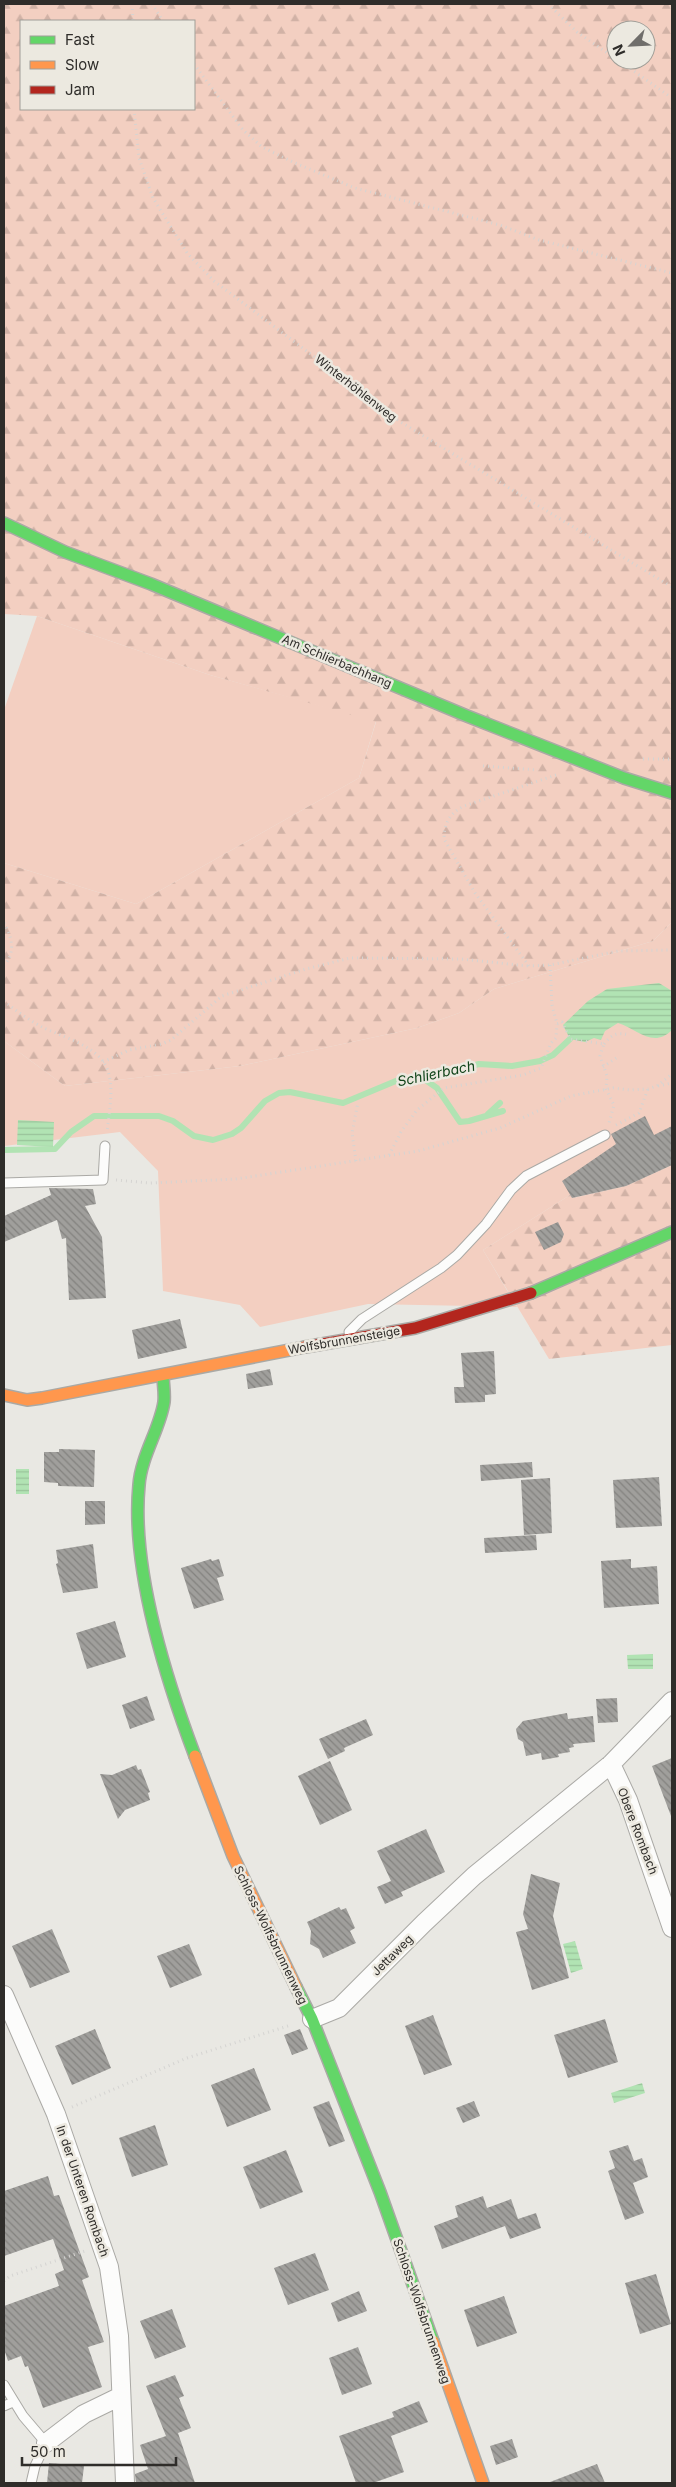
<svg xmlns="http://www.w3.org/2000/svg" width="676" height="2487" font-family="Inter,sans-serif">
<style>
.green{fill:#f3cfc1}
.forest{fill:url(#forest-firs);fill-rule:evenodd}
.water{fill:url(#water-rules)}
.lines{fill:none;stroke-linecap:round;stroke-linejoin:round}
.stream{stroke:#b1e3b3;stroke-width:6}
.building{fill:url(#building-back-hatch)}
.lane-casing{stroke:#aaa9a5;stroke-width:11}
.street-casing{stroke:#aaa9a5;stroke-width:20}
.fast-casing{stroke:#aaa9a5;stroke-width:14}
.slow-casing{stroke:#aaa9a5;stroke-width:14}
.jam-casing{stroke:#aaa9a5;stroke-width:14}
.path{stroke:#d5d4d2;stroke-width:3;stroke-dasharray:1 4;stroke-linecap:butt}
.lane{stroke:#fcfcfb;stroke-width:9}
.street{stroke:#fcfcfb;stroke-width:18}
.fast{stroke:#63d668;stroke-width:11}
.slow{stroke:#ff974d;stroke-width:11}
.jam{stroke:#b3261e;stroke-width:11}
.labels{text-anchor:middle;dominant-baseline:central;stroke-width:5;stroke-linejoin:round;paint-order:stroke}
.street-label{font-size:12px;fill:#2f2d2a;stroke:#ece9e0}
.water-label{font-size:14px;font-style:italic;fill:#104319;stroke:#ece9e0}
</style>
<defs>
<pattern id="forest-firs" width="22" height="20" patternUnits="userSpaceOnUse" patternTransform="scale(1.25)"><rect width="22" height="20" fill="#f3cfc1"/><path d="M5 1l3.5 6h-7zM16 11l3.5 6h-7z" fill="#d1b2a6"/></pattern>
<pattern id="water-rules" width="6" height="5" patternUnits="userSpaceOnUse" patternTransform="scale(1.25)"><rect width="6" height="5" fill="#b1e3b3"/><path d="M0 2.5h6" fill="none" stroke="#99c39a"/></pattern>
<pattern id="building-back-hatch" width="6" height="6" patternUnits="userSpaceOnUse" patternTransform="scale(1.25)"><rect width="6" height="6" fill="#a09f9c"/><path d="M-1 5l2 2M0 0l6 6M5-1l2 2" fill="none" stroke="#83827f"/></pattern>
</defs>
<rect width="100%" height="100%" fill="#e9e8e3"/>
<path class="green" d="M37 616 210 675 376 721 359 778 136 904 4 863V710Z
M672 922V1165L626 1186 572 1198 570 1195 483 1250 517 1307 368 1304 260 1327 240 1305 163 1291 158 1171 120 1132 4 1146V1041L65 1086 240 1066 417 1028 459 1013 494 989 653 941Z"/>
<path class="forest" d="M4 4H672V922L653 941 494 989 459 1013 417 1028 240 1066 65 1086 4 1041V863L136 904 359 778 376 722 210 675 37 616 4 614ZM21 21H194V109H21ZM616 30H646V60H616Z
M672 1165V1345L549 1359 483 1250 570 1195 573 1198 626 1186Z"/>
<path class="water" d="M659 983 672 991V1030C653 1049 637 1029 618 1023L605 1031 601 1040 594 1038 585 1042 570 1039 563 1025 588 1001 607 989Z
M18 1120 54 1122 53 1147 17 1145Z
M16 1469H29V1494H16Z
M653 1654V1669H628L627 1655Z
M575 1941 583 1969 571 1973 563 1944Z
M642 2083 645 2093 614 2103 611 2093Z"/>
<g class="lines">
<path class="stream" d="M424 1079 437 1088 460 1122 469 1121 503 1111
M488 1114 500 1103
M4 1150 55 1149 71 1132 94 1116H159L173 1121 194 1136 213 1140 232 1134 241 1128 265 1101 279 1093 290 1092 343 1103 403 1078H427L479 1064 512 1066 540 1061 553 1055 570 1039"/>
</g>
<path class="building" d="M645 1116 654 1135 672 1126V1165L626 1186 572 1198 562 1181 616 1144 611 1134Z
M49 1188 93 1189 96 1204 85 1206 102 1237 106 1298 69 1300 66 1238 62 1239 57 1220 4 1242V1216L51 1195Z
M558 1222 564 1234 561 1242 544 1250 535 1232Z
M180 1319 187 1348 138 1359 132 1330Z
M494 1351 496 1394 485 1395V1402L455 1403 454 1387H464L461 1353Z
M270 1369 273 1385 248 1389 246 1374Z
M59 1449 95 1450 94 1487 58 1486V1483L44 1482V1452H59Z
M532 1462 533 1477 481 1481 480 1465Z
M659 1477 662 1526 616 1528 613 1480Z
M550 1478 552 1533 524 1535 521 1480Z
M85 1501H105V1524L85 1525Z
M536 1535 537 1550 485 1553 484 1538Z
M93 1544 98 1588 63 1593 56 1564 58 1563 56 1550Z
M211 1559 212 1561 219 1559 224 1576 217 1578 224 1600 194 1609 181 1568Z
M631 1559V1568L657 1566 659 1604 604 1608 601 1561Z
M115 1621 126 1657 87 1669 76 1633Z
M147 1696 155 1720 130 1729 122 1705Z
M617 1698 618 1722 598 1723 596 1699Z
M567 1713 568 1719 593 1716 595 1742 573 1744 574 1747 569 1748 570 1752 558 1754 559 1757 542 1760 541 1753 526 1756 523 1742 518 1739 516 1729 523 1721Z
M366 1719 373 1735 344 1748 345 1751 328 1759 319 1739Z
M672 1758V1816H671L652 1766Z
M330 1761 352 1810 320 1825 298 1776Z
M136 1765 138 1770 141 1769 150 1792 148 1793 150 1800 125 1810 118 1819 100 1774 112 1775Z
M426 1829 445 1872 401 1892 403 1896 385 1904 377 1887 391 1881 377 1851Z
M531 1874 560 1883 553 1916 569 1978 532 1990 516 1932 528 1929 523 1914Z
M339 1907 341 1910 346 1908 355 1928 350 1931 356 1943 323 1958 319 1949 310 1944 311 1931 307 1922Z
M52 1929 70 1972 30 1988 12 1946Z
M189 1944 202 1975 170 1988 157 1956Z
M433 2015 452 2065 424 2075 405 2026Z
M605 2019 618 2062 568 2078 554 2035Z
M95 2029 111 2068 72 2085 55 2046Z
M300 2029 308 2049 292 2055 284 2035Z
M254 2068 271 2110 227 2127 211 2085Z
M329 2101 345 2141 329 2147 313 2107Z
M474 2101 480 2116 463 2123 456 2108Z
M155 2125 168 2165 132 2177 119 2138Z
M628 2145 634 2161 642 2158 648 2177 633 2183 644 2213 625 2220 608 2171 615 2168 609 2151Z
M286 2150 303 2192 260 2209 243 2167Z
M48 2176 54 2196 59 2195 89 2277 82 2280 104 2342 88 2347 102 2387 43 2408 28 2366 25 2367 21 2356 8 2361 4 2349V2306L59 2286 55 2274 64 2270 53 2239 4 2256V2191Z
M483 2196 487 2208 511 2199 518 2219 536 2213 541 2228 510 2239 505 2226 442 2249 434 2226 458 2217 455 2206Z
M315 2253 329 2290 288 2305 274 2268Z
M656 2274 671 2324 640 2334 625 2283Z
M359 2291 367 2311 338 2322 331 2303Z
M504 2296 517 2333 477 2347 464 2310Z
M172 2309 186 2347 155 2359 140 2321Z
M358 2347 372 2384 342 2395 329 2358Z
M175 2375 184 2396 179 2398 191 2428 178 2433 195 2483H136L135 2474 148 2469 140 2445 166 2436 146 2386Z
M419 2401 428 2422 391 2436 404 2472 373 2483H356L339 2436 394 2417 392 2412Z
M512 2439 518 2457 496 2465 490 2446Z
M49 2463 84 2466 82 2483H47Z
M597 2464 605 2483H550V2482Z"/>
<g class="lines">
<g class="lane-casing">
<path id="lane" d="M4 1183 103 1180 105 1146
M349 1332 362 1319 441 1268 457 1255 486 1224 511 1190 526 1176 605 1135
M4 2385 23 2416 46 2443 35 2466 31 2483
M4 2406 13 2402"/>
</g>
<g class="street-casing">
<path id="street" d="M611 1764 628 1800 672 1928
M4 1995 56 2114 109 2267 119 2336 125 2483
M312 2019 339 2008 424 1923 474 1876 611 1764 672 1701
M46 2443 84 2414 121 2396"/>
</g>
<g class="fast-casing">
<path id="fast" d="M4 523 65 552 151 584 467 716 624 778 672 793
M531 1293 672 1232
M163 1375C163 1383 165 1393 164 1402 160 1429 141 1456 139 1485 131 1567 166 1679 195 1756
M296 1987 312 2019 380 2192 433 2341"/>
</g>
<g class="slow-casing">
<path id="slow" d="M4 1395 27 1400 42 1398 305 1347
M195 1756 233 1856 296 1987
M433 2341 483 2483"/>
</g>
<g class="jam-casing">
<path id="jam" d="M305 1347 415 1328 531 1293"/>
</g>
<path class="path" d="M132 4 133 21
M152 4 163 21
M548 4 577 32 616 59
M618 60 672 98
M194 64 243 130 262 147 295 163 355 188 500 225 539 240 672 273
M134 109 139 158 153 198 187 253 214 281 399 421 672 587
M643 759H672
M483 766 538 770
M556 775 464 806C450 813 444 823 444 839L475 893 529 966 550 965 618 951 672 950
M4 923C12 937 16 953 4 965
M550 965 552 1005 557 1024 562 1022 570 1039 604 1044 600 1056 607 1076 606 1089 614 1105 609 1123
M4 1001C15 1010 29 1020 42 1027 62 1037 100 1046 108 1071 114 1090 109 1113 107 1132
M604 1044C612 1034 617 1032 629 1035
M103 1062 129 1050 162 1044 171 1040 222 996 306 969 350 958 461 959 528 966
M603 1067 619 1056
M658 1086 672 1083
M616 1125 639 1113 648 1089
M389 1155 401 1132 417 1110 444 1088 523 1075 541 1068 551 1043 556 1038 557 1024
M356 1161 352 1133 358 1102
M116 1180 150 1183 236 1179 418 1151 500 1128 571 1096 613 1088 630 1090 648 1089 657 1086 672 1074
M72 2107 187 2058 291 2025
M4 2281 10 2276 85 2251"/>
<use href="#lane" class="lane"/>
<use href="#street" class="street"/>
<use href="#fast" class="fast"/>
<use href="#slow" class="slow"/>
<use href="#jam" class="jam"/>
</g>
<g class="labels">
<g class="street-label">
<text transform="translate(356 388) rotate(38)">Winterhöhlenweg</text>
<text transform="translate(337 661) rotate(23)">Am Schlierbachhang</text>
<text transform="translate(344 1340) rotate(-10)">Wolfsbrunnensteige</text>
<text transform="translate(638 1831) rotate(69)">Obere Rombach</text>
<text transform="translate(271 1935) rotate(64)">Schloss-Wolfsbrunnenweg</text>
<text transform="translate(392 1955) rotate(-45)">Jettaweg</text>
<text transform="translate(83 2191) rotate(71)">In der Unteren Rombach</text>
<text transform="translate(422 2311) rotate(71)">Schloss-Wolfsbrunnenweg</text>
</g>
<g class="water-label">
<text transform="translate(436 1073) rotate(-12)">Schlierbach</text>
</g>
</g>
<rect width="676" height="2487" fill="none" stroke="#2f2d2a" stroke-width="10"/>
<rect x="20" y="20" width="175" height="90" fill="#ece9e0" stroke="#a09e97"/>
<rect x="30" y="36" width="25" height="8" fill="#63d668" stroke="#a09e97"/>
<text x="65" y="45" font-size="15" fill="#2f2d2a">Fast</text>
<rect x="30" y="61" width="25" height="8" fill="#ff974d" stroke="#a09e97"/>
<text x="65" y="70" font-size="15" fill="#2f2d2a">Slow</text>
<rect x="30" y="86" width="25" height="8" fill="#b3261e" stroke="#a09e97"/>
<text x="65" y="95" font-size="15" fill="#2f2d2a">Jam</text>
<g transform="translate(631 45) rotate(246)"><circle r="24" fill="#ece9e0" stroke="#a09e97"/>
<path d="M0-4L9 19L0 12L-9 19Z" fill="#706e6b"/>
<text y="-8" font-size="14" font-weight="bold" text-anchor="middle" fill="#2f2d2a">N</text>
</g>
<path d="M22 2457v8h154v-8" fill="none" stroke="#2f2d2a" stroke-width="2.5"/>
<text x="30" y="2457" font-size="15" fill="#2f2d2a" stroke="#ece9e0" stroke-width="4" paint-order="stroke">50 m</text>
</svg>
